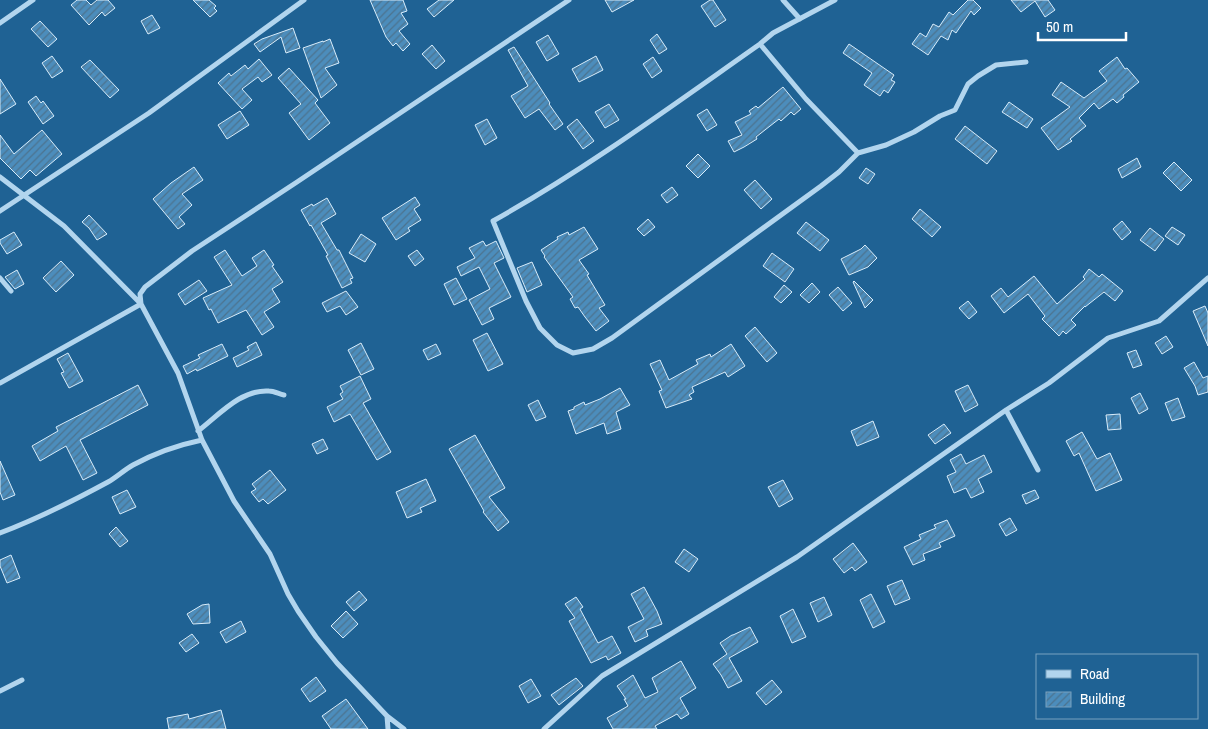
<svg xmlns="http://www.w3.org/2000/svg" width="1208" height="729" font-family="'Archivo Narrow',sans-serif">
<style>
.building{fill:url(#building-hatch);stroke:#d8ecfa}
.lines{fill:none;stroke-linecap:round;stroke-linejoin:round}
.minor{stroke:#b2d5ee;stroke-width:5}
</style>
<defs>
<pattern id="building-hatch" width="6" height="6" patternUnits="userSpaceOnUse" patternTransform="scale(1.25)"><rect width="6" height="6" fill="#4c8dbc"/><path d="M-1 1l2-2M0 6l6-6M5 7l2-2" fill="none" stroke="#4c738f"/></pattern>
</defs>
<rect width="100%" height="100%" fill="#1f6294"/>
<path class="building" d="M77 0H86L91 5 97 0H108L115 8 105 16 102 12 89 25 71 5Z
M193 0H209L216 6 214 8 217 11 210 17Z
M370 0H403L407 11 401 13 408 24 399 31 410 44 403 51 396 43 393 46 386 37Z
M439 0H454L434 17 427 9Z
M605 0H634L612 12Z
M710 0H713L726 20 715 27 701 6Z
M968 0H973L981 8 974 15 971 11 956 33 952 30 948 40 941 36 928 55 912 44 920 33 926 37 933 24 939 27 949 12 953 15Z
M1011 0H1048L1055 10 1045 17 1035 1 1021 12Z
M152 15 160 28 148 34 141 21Z
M40 21 57 39 48 47 31 29Z
M293 28 300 48 286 53 281 37 260 52 254 44 262 39Z
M657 34 667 49 659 54 650 40Z
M548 35 559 54 547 61 536 42Z
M330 39 339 63 325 68 337 85 321 98 303 48 323 41V42Z
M849 44 894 75 891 80 895 82 888 93 884 90 880 96 864 85 872 73 843 53Z
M432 45 445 61 436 69 422 54Z
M514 47 550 103 549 104 563 124 555 130 539 109 525 118 511 96 528 86 508 50Z
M52 56 63 71 52 78 42 63Z
M596 56 603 70 579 82 572 69Z
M653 57 662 71 652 78 643 64Z
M1117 57 1125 69 1127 68 1139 82 1123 95 1124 97 1117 103 1113 99 1099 109 1094 103 1079 118 1086 126 1070 139 1072 141 1058 150 1041 128 1070 107 1052 95 1061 82 1084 98 1107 81 1099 71Z
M259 59 272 75 262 82 258 77 242 89 252 100 242 109 218 83 229 73 231 76 245 65 248 69Z
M90 60 119 90 110 98 81 67Z
M289 68 318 100 315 103 330 123 309 140 289 113 301 104 278 78Z
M0 79 16 104 0 114Z
M783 87 801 109 794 115 791 112 781 121 779 119 756 137 757 139 744 147 734 152 728 141 742 135 735 122 751 114 749 111 756 106 758 108Z
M36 96 41 103 43 101 54 116 43 124 28 102Z
M1009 102 1033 119 1027 128 1002 112Z
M609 104 619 120 605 128 595 112Z
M707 109 717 125 707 131 697 115Z
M240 111 249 125 227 139 218 125Z
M487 119 497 138 485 145 475 125Z
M577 119 594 141 583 149 567 127Z
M965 126 997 151 987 164 955 139Z
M42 130 62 154 36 176 30 170 21 179 0 158V135L14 154Z
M698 154 710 166 698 178 686 166Z
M1137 158 1141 167 1122 178 1118 169Z
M1174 162 1192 180 1181 191 1163 173Z
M194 167 203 180 182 194 192 205 179 217 185 224 178 229 153 199 171 183Z
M866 168 875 174 868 184 859 178Z
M755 180 772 199 761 209 744 190Z
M672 187 678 195 667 203 661 195Z
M415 197 420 205 414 209 421 220 408 228 410 231 396 240 382 218Z
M327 198 336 214 321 223 337 250H339L353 278 350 279 352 283 342 288 326 256 328 255 311 225 310 226 301 210 312 204 313 206Z
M920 209 941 227 932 237 912 219Z
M89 215 107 234 97 240 89 228 82 222Z
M648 219 655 227 644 236 637 229Z
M1122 221 1131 232 1122 240 1113 229Z
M806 222 829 240 820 251 797 233Z
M584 227 598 249 579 260 589 274 587 275 605 305 599 308 609 321 596 331 585 317 578 307 575 308 570 299 573 297 544 257 545 256 541 250 558 239 557 237 568 232 569 235Z
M1172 227 1185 235 1178 245 1165 236Z
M1150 228 1164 239 1155 251 1140 240Z
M14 232 22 245 7 254 0 243V240Z
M361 234 376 244 365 262 349 253Z
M483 241 486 246 496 241 504 258 494 263 511 297 489 308 494 319 482 325 469 300 490 289 479 267 461 276 457 267 475 258 469 248Z
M865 245 877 258 868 267 849 275 841 259 861 249Z
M225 250 242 276 257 266 252 258 264 250 274 265 272 266 283 282 272 289 280 302 264 312 274 327 262 335 246 310 218 323 211 309 209 310 203 298 232 285 214 257Z
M417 250 424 259 415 266 408 256Z
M772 253 794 269 785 282 763 266Z
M61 261 74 275 56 292 43 278Z
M532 262 542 285 527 292 517 268Z
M1089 269 1099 277 1102 274 1123 291 1115 301 1104 292 1085 307V306L1071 320 1076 325 1066 334 1063 331 1059 336 1042 319 1045 316 1028 294 1004 313 991 296 1001 288 1008 297 1034 276 1057 304 1085 279 1083 277Z
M17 270 24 284 15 289 5 277Z
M456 278 467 299 454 305 444 284Z
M199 280 207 291 185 305 178 294Z
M854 281 873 300 865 308 853 282Z
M812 283 820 292 809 303 800 295Z
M784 285 792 292 781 303 774 297Z
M838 287 852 303 843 311 829 295Z
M346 291 358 307 346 315 340 306 327 312 322 303Z
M968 301 977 312 969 319 959 308Z
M1205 306 1208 313V346L1193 311Z
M755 327 777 353 767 362 745 336Z
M487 333 503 364 488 371 473 340Z
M1166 336 1173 347 1162 354 1155 343Z
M256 342 262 355 237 367 233 358 249 350 247 347Z
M361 343 374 369 361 375 348 350Z
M222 344 228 356 197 371 196 369 187 374 183 366 200 358 198 355Z
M436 344 441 354 428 360 423 350Z
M731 344 745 366 728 377 725 372 692 387 694 392 689 395 692 399 666 408 659 391 662 390 650 364 660 360 669 380 698 364 696 360 710 354 711 357Z
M1136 350 1142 365 1133 368 1127 353Z
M68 353 83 381 69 388 61 373 64 372 57 359Z
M1194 362 1203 378 1208 376V392L1198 395 1195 386 1184 368Z
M360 376 371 399 363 403 391 452 377 460 350 414 334 422 327 407 343 399 340 394 343 392 340 386Z
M138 385 148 405 80 440 97 473 83 480 66 446 40 461 32 446 58 431 56 427Z
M968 385 978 405 965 412 955 391Z
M620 388 630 405 616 412 621 429 607 434 604 423 576 434 568 411 574 409V407L584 402 585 405 600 399Z
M1140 393 1148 409 1139 414 1131 398Z
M1178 398 1185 417 1172 421 1165 403Z
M538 400 546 417 536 421 528 405Z
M1120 414 1121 429 1108 430 1106 415Z
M873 421 879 437 857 446 851 431Z
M944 424 951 433 935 444 928 435Z
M1082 432 1097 459 1110 453 1122 480 1096 491 1079 453 1074 456 1066 441Z
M475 435 505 488 489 497 509 522 498 531 483 512 484 511 449 449Z
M323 439 328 449 317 454 312 444Z
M961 454 966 464 984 455 992 472 978 479 984 492 971 498 966 488 954 493 947 476 956 472 950 460Z
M0 461 15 495 3 500 0 492Z
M270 470 286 490 268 504 263 499 259 502 251 492 256 489 252 484Z
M426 479 436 501 420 508 422 512 407 518 396 492Z
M783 480 793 499 779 507 768 487Z
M127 490 136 507 120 514 112 497Z
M1035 490 1039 498 1026 504 1022 495Z
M1010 518 1017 530 1006 536 999 524Z
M947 520 955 536 939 543 941 547 923 554 925 560 913 565 904 547 921 539 919 535 936 528 934 525Z
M116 527 128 541 120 547 109 534Z
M853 543 867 562 855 571 852 567 844 573 833 559Z
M684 549 698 559 689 572 675 562Z
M11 555 20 578 7 583 0 566V560Z
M902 580 910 599 895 605 887 586Z
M644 587 657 611 662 624 646 630 648 636 635 642 628 627 644 619 631 594Z
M359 591 367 600 354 611 346 602Z
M871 594 885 622 873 628 860 600Z
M576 597 583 607 580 609 598 643 612 636 621 653 608 660 606 656 591 663 569 621 575 618 565 604Z
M824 597 832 615 818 622 810 603Z
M209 604 210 623 193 624 187 614 202 605Z
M793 609 806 637 792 643 780 616Z
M346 611 358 624 343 638 331 626Z
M241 621 246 632 226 643 220 632Z
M750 627 758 642 729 658 742 681 728 688 721 675 713 664 727 654 720 643 732 635H733Z
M192 634 199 643 186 652 179 643Z
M681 661 696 688 680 698 689 714 681 719 677 714 655 726 657 729H613L607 718 628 706 624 699H626L617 686 633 675 645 698 658 692 652 678Z
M316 677 326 691 310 702 301 689Z
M576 678 583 686 559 705 551 695Z
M531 679 541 696 528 703 519 686Z
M772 680 782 692 766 705 756 693Z
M346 699 368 729H331L322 716Z
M221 710 226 729H169L167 718 188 714 189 719Z"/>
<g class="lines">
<path class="minor" d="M783 0 800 19
M835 0 773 33 760 44C673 105 586 169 493 221L526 301 540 328 557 345 573 353 593 349 612 338 821 186 839 172 858 153 886 145 914 132 940 116 955 110 968 84 978 76 996 65 1026 62
M0 23 33 0
M760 44 806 99 858 153
M0 177 64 226 141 304 178 373 202 440 234 501 270 554 288 594 298 611 316 637 337 663 387 716 404 729
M0 211 149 113 304 0
M0 278 11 291
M0 383 141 304 140 294 145 287 192 251 297 182 569 0
M1006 410 1038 470
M198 431C219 415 241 389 269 391 274 391 279 394 284 395
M0 533C37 519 73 501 108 482 117 477 124 470 133 465 155 453 178 445 202 440
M0 691 22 680
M387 716 388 729
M544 729 602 676 797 557 1006 410 1049 383 1108 338 1159 321 1208 278"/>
</g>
<rect x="1036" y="654" width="162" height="65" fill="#1f6294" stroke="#79a1bf"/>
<rect x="1046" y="670" width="25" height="8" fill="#b2d5ee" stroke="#79a1bf"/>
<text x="1080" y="679" font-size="15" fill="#ffffff">Road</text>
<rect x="1046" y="692" width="25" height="15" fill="url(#building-hatch)" stroke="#79a1bf"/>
<text x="1080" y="704" font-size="15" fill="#ffffff">Building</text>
<path d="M1038 32v8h88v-8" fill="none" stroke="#ffffff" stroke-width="2.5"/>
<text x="1046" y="32" font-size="15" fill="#ffffff" stroke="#1f6294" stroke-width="4" paint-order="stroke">50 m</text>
</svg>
